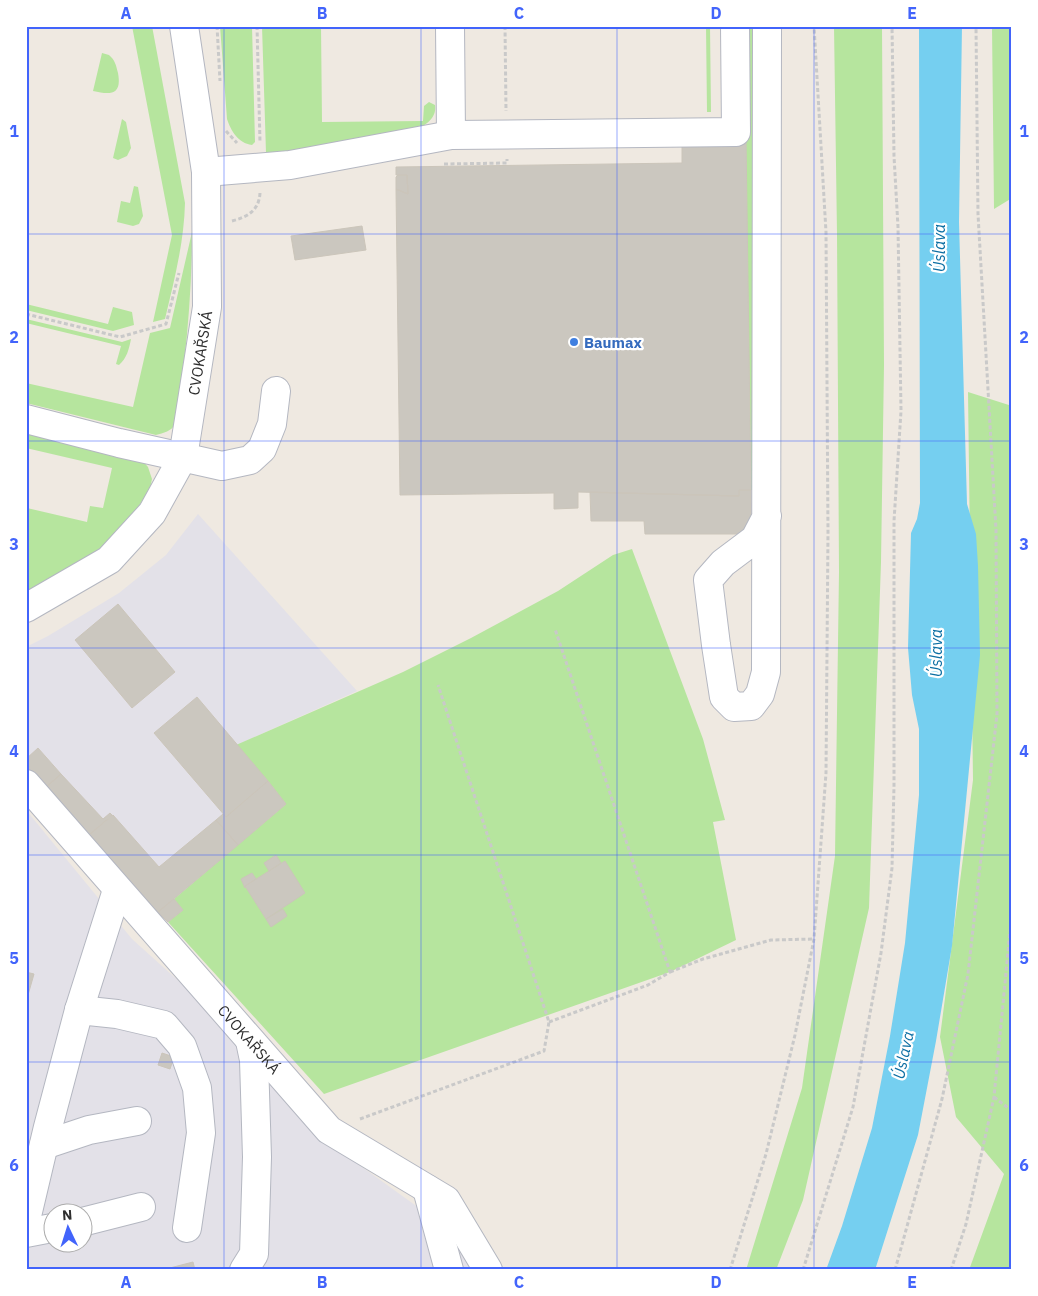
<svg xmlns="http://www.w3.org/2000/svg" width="1038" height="1296" font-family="'IBM Plex Sans',sans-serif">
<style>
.industrial{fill:#e3e1e8;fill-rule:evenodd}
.green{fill:#b6e59e}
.water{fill:#75cff0}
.building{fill:#cbc7bf;stroke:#cbc5ba}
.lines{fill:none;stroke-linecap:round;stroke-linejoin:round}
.minor-casing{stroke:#b4b7c1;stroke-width:30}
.path{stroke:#c9c9c9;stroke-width:3;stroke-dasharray:4 2.5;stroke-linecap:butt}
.minor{stroke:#fff;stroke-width:28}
.grid{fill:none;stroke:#4264fb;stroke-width:1;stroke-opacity:0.55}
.shop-dot{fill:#3f7fe0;stroke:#fff;stroke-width:2}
.labels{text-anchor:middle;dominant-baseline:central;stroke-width:4.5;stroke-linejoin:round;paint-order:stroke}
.shop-label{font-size:15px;font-weight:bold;fill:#366cbe;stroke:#fff;text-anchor:start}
.street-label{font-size:15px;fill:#2e2e2e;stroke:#fff}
.water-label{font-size:16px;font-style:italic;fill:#0d6fa3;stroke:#fff}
.neatline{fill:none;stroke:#4264fb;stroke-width:2}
.grid-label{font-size:16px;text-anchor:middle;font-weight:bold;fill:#4264fb}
</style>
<rect width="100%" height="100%" fill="#efe9e1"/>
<path class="industrial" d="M198 514 357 691 237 745 286 804 175 899 183 910 168 922 26 767V647L48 636 119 593 166 555Z
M26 810 132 939 212 1011 351 1159 458 1236 478 1270H26ZM52 1214H82V1244H52Z"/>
<path class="green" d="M132 26H152L185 203C184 243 174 281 165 319L153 322 172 235Z
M220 26H252L255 142 252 145C238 143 231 131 227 119Z
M262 26H321L322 122 423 121 424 106 429 102 435 105C437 119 425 125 414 131L300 150 266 153Z
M706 26H710L711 112H707Z
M744 26H755L761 491 751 490Z
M834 26H882L884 365 881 562 869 908 803 1200 776 1270H746L802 1088 835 856 839 572 837 234Z
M992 26H1012V198L994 209Z
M102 53 109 55C115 60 116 65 118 73 122 95 111 95 93 91Z
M122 119 126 122 131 148 127 156 118 160 113 158Z
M134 186 138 187 143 216 139 224 133 226 117 222 121 201 130 203Z
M192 232C192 276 189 319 184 363 183 382 183 405 175 424 172 431 163 433 156 435L26 403V383L133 407 150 333 170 328Z
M26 304 108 324 113 307 132 312 134 325 113 331 26 310Z
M26 319 122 342 131 339C129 349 127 358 119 365L116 364 121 346 26 323Z
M968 392 1012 406V1270H969L1004 1174 956 1117 940 1037 973 780Z
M26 430 141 459 148 467 152 479 150 489 129 521 107 547 26 593 27 508 87 522 90 506 103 508 112 468 26 448Z
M632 549 703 739 725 820 713 822 736 940 670 972 324 1094 168 922 183 910 174 899 286 804 268 781 236 745 403 672 471 638 558 591 613 555Z"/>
<path class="water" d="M919 26H962L959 222 967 504 976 534 978 566 980 655 952 946 936 1041 918 1135 875 1270H826L842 1226 872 1128 890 1036 905 943 919 795V729L912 695 908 648 911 533 917 519 920 503Z"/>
<path class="building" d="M682 138H746L751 490H739V496L578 492V508L554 509V493L400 495 396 189 408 194 407 175H396V167L682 163Z
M398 175H407L408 194 396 189V177Z
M362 226 366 250 295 260 291 236Z
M739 490H751V534H645L644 521H591L590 492 739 496Z
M118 604 175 672 132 708 75 640Z
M197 697 268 781 226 817 154 733Z
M38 748 61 774 45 788 26 767V759Z
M61 774 103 819 110 813 112 815 89 835 45 788Z
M268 781 286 804 238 845 216 820 223 814 226 817Z
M113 815 159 867 216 820 238 845 158 912 89 835Z
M276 855 281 863 269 871 264 863Z
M285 861 305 893 266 919 245 886Z
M252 873 256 879 245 886V888L241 879Z
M174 899 183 910 168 922 158 912Z
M283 909 287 916 271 927 266 919Z
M26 972 34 974 26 1002Z
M162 1053 174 1057 170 1069 158 1065Z
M193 1262 195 1270H162Z"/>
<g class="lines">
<g class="minor-casing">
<g id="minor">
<path d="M450 26 451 135"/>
<path d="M767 26 766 672 760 694 751 706 734 707 724 697 716 645 708 580 723 563 755 539 767 516"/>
<path d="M206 172 290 165 451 135 736 132 735 26"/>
<path d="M26 419 119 443 222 466 250 460 262 449 272 424 276 391"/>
<path id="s1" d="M26 608 109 560 152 513 183 457 207 307 206 172 184 26"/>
<path id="s2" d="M26 784 329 1130 446 1200 488 1270"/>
<path d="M79 1010 117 1014 164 1025 182 1046 197 1088 201 1133 187 1228"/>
<path d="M44 1145 89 1130 137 1121"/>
<path d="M427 1189 449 1270"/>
<path d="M26 1220 48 1127 79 1010 117 890"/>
<path d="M82 1222 141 1207"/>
<path d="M26 1233 52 1228"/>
<path d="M244 1270 254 1254 257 1157 254 1060 250 1041"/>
</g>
</g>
<path class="path" d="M217 26 220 81
M257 26 260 142
M505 26 506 111
M226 131 237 143
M444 164 507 163V159
M232 221C247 217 259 211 260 193
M26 314 120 337 166 324 179 273
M670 972 703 959 771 940 814 939
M549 1022 648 985 670 972 555 629
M994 1097 1012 1111
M360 1119 544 1051 549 1022 438 685
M730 1270 766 1154 795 1035 814 939 826 773 828 532 826 232 814 26
M803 1270 853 1107 881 953 892 868 894 786V521L901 411 898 227 894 156 892 26
M895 1270 942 1099 968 974 997 714 996 530 978 214 976 26
M951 1270 966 1224 994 1097 1012 910"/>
<use href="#minor" class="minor"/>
</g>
<path class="grid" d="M224 26V1270M421 26V1270M617 26V1270M814 26V1270M26 234H1012M26 441H1012M26 648H1012M26 855H1012M26 1062H1012"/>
<circle class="shop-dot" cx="574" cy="342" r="5"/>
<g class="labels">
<g class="shop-label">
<text x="584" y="342">Baumax</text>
</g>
<g class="street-label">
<text stroke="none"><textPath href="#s1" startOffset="329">CVOKAŘSKÁ</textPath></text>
<text stroke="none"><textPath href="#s2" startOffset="339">CVOKAŘSKÁ</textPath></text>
</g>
<g class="water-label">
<text transform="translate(939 248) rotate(-90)">Úslava</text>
<text transform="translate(936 653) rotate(-90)">Úslava</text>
<text transform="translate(903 1055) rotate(-78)">Úslava</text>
</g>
</g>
<rect width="1038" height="1296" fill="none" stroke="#ffffff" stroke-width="55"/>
<g transform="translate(68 1228) rotate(356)"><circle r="24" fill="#ffffff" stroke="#ababab"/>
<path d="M0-4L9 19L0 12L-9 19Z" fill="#4264fb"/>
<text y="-8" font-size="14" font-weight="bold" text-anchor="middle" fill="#2e2e2e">N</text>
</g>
<rect x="28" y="28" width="982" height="1240" class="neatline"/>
<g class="grid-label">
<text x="126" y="19">A</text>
<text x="322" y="19">B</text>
<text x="519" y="19">C</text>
<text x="716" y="19">D</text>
<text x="912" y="19">E</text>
<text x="14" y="137">1</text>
<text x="1024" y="137">1</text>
<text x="14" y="343">2</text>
<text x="1024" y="343">2</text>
<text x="14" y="550">3</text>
<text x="1024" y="550">3</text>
<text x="14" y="757">4</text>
<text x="1024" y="757">4</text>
<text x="14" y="964">5</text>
<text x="1024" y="964">5</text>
<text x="14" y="1171">6</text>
<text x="1024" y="1171">6</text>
<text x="126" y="1288">A</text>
<text x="322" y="1288">B</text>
<text x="519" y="1288">C</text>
<text x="716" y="1288">D</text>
<text x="912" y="1288">E</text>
</g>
</svg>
